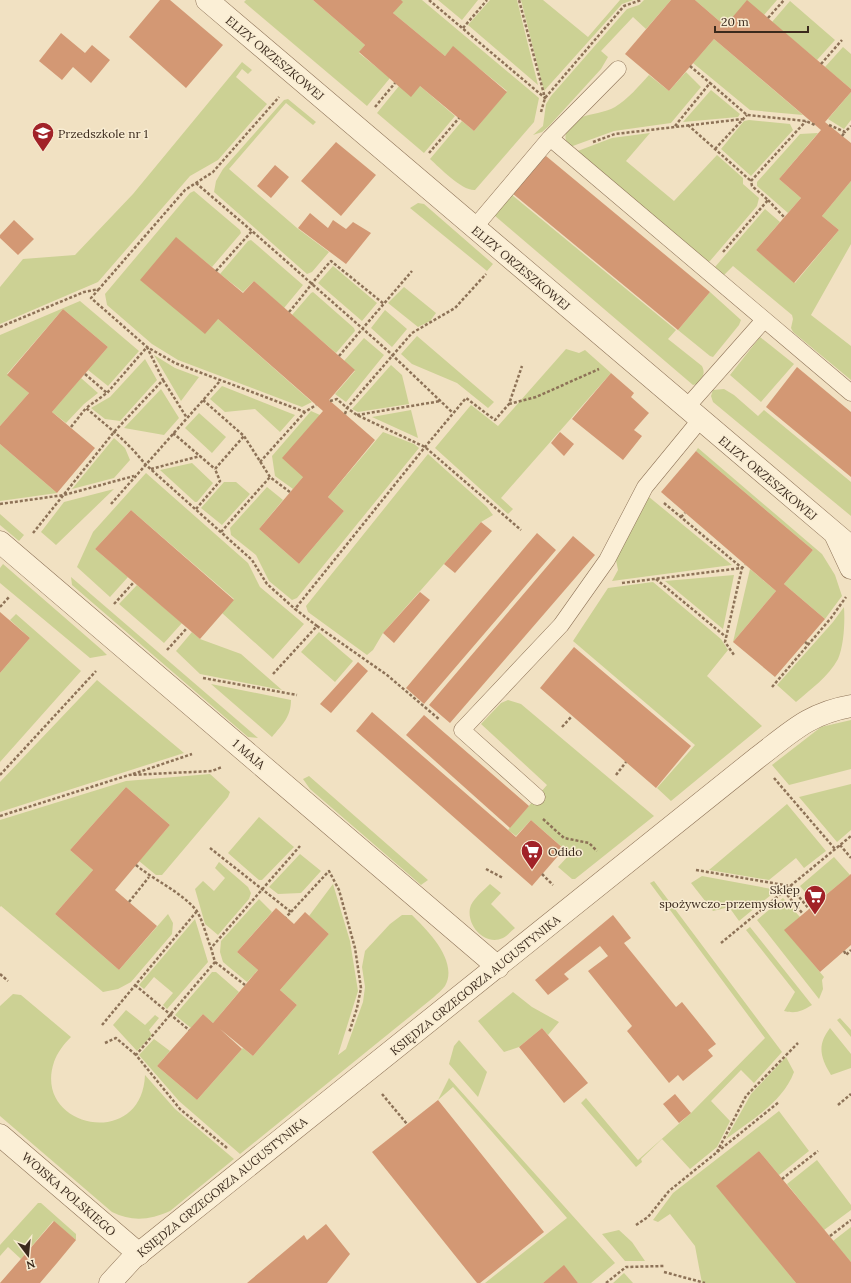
<svg xmlns="http://www.w3.org/2000/svg" width="851" height="1283" font-family="Lora,serif">
<style>
.green{fill:#ccd194}
.building{fill:#d39874}
.lines{fill:none;stroke-linecap:round;stroke-linejoin:round}
.service-casing{stroke:#8d7257;stroke-width:17}
.minor-casing{stroke:#8d7257;stroke-width:23}
.tertiary-casing{stroke:#8d7257;stroke-width:23}
.path{stroke:#8d7257;stroke-width:2.5;stroke-dasharray:3 2;stroke-linecap:butt}
.service{stroke:#fbefd6;stroke-width:16}
.minor{stroke:#fbefd6;stroke-width:22}
.tertiary{stroke:#fbefd6;stroke-width:22}
.labels{text-anchor:middle;dominant-baseline:central;stroke-width:3;stroke-linejoin:round;paint-order:stroke}
.street-label{font-size:12px;fill:#3b2a1d;stroke:#f8ecd2}
.poi-label{font-size:12px;fill:#3b2a1d;stroke:#f8ecd2;text-anchor:start}
</style>
<rect width="100%" height="100%" fill="#f1e1c2"/>
<path class="green" d="M246 0H313L365 45 359 53 390 78 367 106 244 2Z
M401 0H422L539 98 534 122 475 190C462 191 440 168 430 159L462 121 474 131 507 91 453 47 445 56 393 13Z
M438 0H478L462 20Z
M490 0H517L538 85 468 25Z
M521 0H543L588 37 620 0H633L622 4 544 91Z
M644 0H671L646 29 633 17 601 51 608 57 601 69 549 126 542 132 533 135 543 126 546 104 551 96 627 9 639 5Z
M695 0H777L764 15 725 26Z
M790 1 835 40 817 60 772 22Z
M714 39 803 115 750 110 693 63Z
M843 47 851 54V89L825 67Z
M242 62 252 70 248 74 242 69 236 77 267 104 218 160 190 176 98 282 0 324V287L23 259 75 255 133 194Z
M686 72 701 87 671 123 614 131 570 147C560 137 568 124 580 118 591 113 605 113 615 107 628 99 639 86 649 75L669 91Z
M399 86H420L455 116 424 153 377 113Z
M711 90 740 114 738 117 683 122Z
M851 92V120L844 129 828 119Z
M288 99 316 122 313 125 286 103 229 169 297 228 329 252 312 272 307 274 214 192 216 181 223 169 284 100Z
M749 120 790 124 793 130 751 176 721 149 744 121Z
M650 133 626 161 674 201 717 155 743 178V184L759 198 757 206 710 261 708 262 575 152 612 138Z
M818 133 779 179 801 198 788 213 757 186V182L800 134Z
M851 181V244L811 315 851 346V380L793 332 791 328 793 319 792 315 733 266 724 275 715 267 765 209 780 222 756 250 795 283 839 230 822 216Z
M194 191 240 230 241 233 212 267 176 238 218 319 312 402 302 407 178 360 152 344 107 305 105 294 190 193Z
M512 195 676 330 668 339 702 366C706 374 702 378 697 384L693 385 494 215Z
M418 203 424 204 493 264 487 271 410 208Z
M251 240 303 285 284 308 254 281 243 292 220 274 248 241Z
M333 266 377 303 362 321 318 283Z
M404 287 436 313 430 321 418 327 388 303Z
M313 292 354 328 355 331 336 353 292 315 311 293Z
M710 292 741 320 739 325 713 357 710 356 678 330Z
M80 301 139 351 108 386 88 370 108 347 63 309 7 374 29 393 0 426V335Z
M385 310 407 329 392 347 371 328Z
M417 336 494 402 488 408 457 383 412 364 401 354Z
M760 337 794 364 761 402 730 375Z
M364 338 384 355 346 402 335 394 355 371 344 361Z
M566 349 579 353 585 350 611 373 501 498 513 509 508 514 435 448 471 405 498 426Z
M154 355 175 368 199 377 181 401Z
M145 359 157 380 120 421 105 419 91 408 110 397Z
M391 365 402 375 409 404 358 412 352 409Z
M81 378 98 393 84 404 66 423 52 412Z
M222 386 295 415 280 432 255 409 225 412 210 399Z
M161 389 179 418 164 435 124 428Z
M724 389 734 395 758 416 764 410 851 482V516L713 402 711 396 713 390Z
M411 410 418 438 372 417Z
M311 411 320 415 303 477 293 489 275 476 272 456Z
M199 413 226 437 212 453 185 428Z
M383 432 414 444 419 448 297 598 292 600 269 581 256 555 231 535 230 528 267 487 283 500 259 529 299 564 344 511 328 497Z
M114 438 125 448 130 460 114 478 72 489Z
M0 444 57 493 0 501Z
M698 448 822 554 835 575 842 596 825 619 784 584 813 550 696 451Z
M428 454 487 507 493 515 481 522 383 633 373 650 367 655 308 612 306 606Z
M192 463 213 483 197 502H195L160 470Z
M146 473 248 563 260 587 304 624 273 659 222 613 234 599 131 510 95 549 128 577 110 597 77 567 93 532Z
M224 482H236L250 494 222 525 201 508Z
M114 489 56 545 41 532 64 502Z
M649 497 732 565 612 581 618 570 616 560Z
M0 514 24 535 19 541 0 525Z
M3 564 102 650 107 655 90 658 0 583V568Z
M750 569 776 591 733 642Z
M734 575 723 629 665 581Z
M71 577 258 738 248 737 72 585Z
M653 582 721 639 728 650 707 676 762 726 671 801 657 788 695 745 573 641 608 588Z
M137 585 182 623 164 643 119 604Z
M844 607C845 622 844 645 838 659 829 676 810 690 796 702L777 685 833 622Z
M16 614 81 671 0 762V673L30 638 10 620Z
M192 632 200 639 241 654 282 690 200 674 176 651Z
M319 632 353 661 335 682 301 652Z
M97 680 184 753 0 812V782Z
M211 684 291 700C291 717 282 725 272 737Z
M508 700 521 704 654 816 575 879H572L558 867 570 854 531 820 516 836 508 830 547 785 481 724 501 703Z
M851 720V769L789 785 772 765 821 727Z
M210 774 230 792 228 797 162 875H156L139 861 170 825 126 787 70 850 93 870 55 914 119 970 168 914 173 923 172 934 131 982 118 989 103 992 1 906 0 907V820L126 781Z
M309 776 428 880 421 885 310 789 303 779Z
M851 784V830L837 842 799 797Z
M787 804 826 851 804 868 796 858 769 880 709 870Z
M259 817 294 847 262 880H259L228 853Z
M300 854 321 871 301 893 278 894 269 887Z
M834 857 850 875 815 904 800 886Z
M219 862 248 887 251 893 249 899 218 935 205 924 195 889 203 881 214 891 225 878 215 868Z
M702 876 777 890 739 921 729 907 713 911 691 883Z
M654 881 782 1052 754 1083 741 1070 711 1101 730 1121 717 1147 690 1169 662 1139 641 1159 642 1162 636 1167 581 1103 586 1098 638 1160 691 1113 765 1038 650 883Z
M333 884 350 941 358 991 338 1055 346 1049 363 1002 365 987 362 967 365 951 390 924 402 915H412C427 930 459 961 445 986 442 990 437 994 434 997L240 1154 179 1101 139 1055 154 1039 170 1051 157 1066 197 1100 242 1049 243 1048 253 1056 297 1005 280 990 329 934 309 916Z
M490 884 501 893 491 904 515 928C511 931 507 936 503 938 484 947 464 923 471 905 475 897 484 890 490 884Z
M783 898 800 917 785 930 824 977 822 980 823 989 819 999 757 920Z
M259 899 272 912 237 952 258 970 247 982 223 962 220 952 221 941Z
M195 919 208 962 167 1009 163 1005 173 993 154 977 144 989 139 985Z
M750 927 812 1005C802 1011 796 1014 784 1011L795 992 746 930Z
M212 972H216L239 992 213 1023 203 1014 191 1028 175 1015Z
M513 992 532 1007 559 1022 548 1035 542 1028 519 1047 504 1052 478 1021Z
M13 994 21 995 71 1037C64 1044 57 1053 54 1062 32 1128 142 1151 145 1075L175 1109 234 1159 170 1211C150 1220 132 1222 112 1212L0 1116V1006Z
M126 1010 145 1025 155 1015 159 1018 149 1030 152 1035 137 1051 113 1025Z
M840 1018 851 1030V1037L837 1020Z
M830 1028 851 1054V1068L831 1075C820 1057 817 1045 830 1028Z
M459 1040 487 1072 478 1097 449 1064 454 1046Z
M786 1057 794 1072C783 1102 751 1120 726 1139L751 1094Z
M449 1078 615 1263 591 1283H578L564 1266 543 1283H485L567 1218 453 1087 438 1100Z
M779 1111 809 1151 779 1175 759 1151 717 1186 796 1283H702L695 1246 670 1214 658 1222 653 1220 673 1193Z
M817 1160 851 1205V1210L824 1230 787 1184Z
M38 1203H41L76 1234V1240L53 1221 21 1259 8 1247 0 1256V1245Z
M851 1227V1262L833 1241Z
M619 1230 632 1242 645 1261H625L602 1234Z
M624 1273 633 1283H613Z"/>
<path class="building" d="M160 0H170L223 45 186 88 129 37Z
M313 0H401L403 2 393 13 445 56 453 46 507 92 474 131 420 86 411 97 359 52 365 45Z
M671 0H695L725 26 747 0 851 89V92L825 122 851 143V181L822 216 839 230 794 283 756 250 801 198 779 179 821 130 714 39 669 91 625 54Z
M61 33 85 53 92 45 110 60 91 83 73 67 62 80 39 61Z
M336 142 376 175 341 216 301 181Z
M546 156 710 292 678 330 512 193Z
M275 165 289 177 271 198 257 186Z
M310 213 328 228 333 220 346 229 353 222 371 233 346 264 298 228Z
M14 220 34 239 18 255 0 238V235Z
M176 237 243 293 254 281 355 370 329 400 375 440 328 497 344 511 299 564 259 529 303 477 282 458 323 411 218 319 205 334 140 280Z
M63 309 108 347 52 412 95 448 57 493 0 444V426L29 393 7 375Z
M797 367 851 412V477L766 407Z
M611 373 634 393 631 397 649 413 634 430 642 436 623 460 572 419Z
M560 432 574 444 564 456 551 443Z
M696 451 813 550 784 584 825 619 775 677 733 642 776 591 661 492Z
M131 510 234 600 200 639 95 549Z
M481 522 492 531 455 573 444 564Z
M537 533 556 550 424 704 406 688Z
M573 536 595 555 450 723 429 705Z
M420 592 430 600 394 643 383 633Z
M0 612 30 638 0 673Z
M574 647 691 746 656 788 540 688Z
M358 662 368 671 331 713 320 704Z
M372 712 516 837 531 820 564 849 532 886 508 865 511 860 508 865 356 731Z
M424 715 529 806 510 828 406 735Z
M126 787 170 825 115 890 157 926 119 970 55 914 93 870 70 850Z
M851 874V945L820 972 784 930Z
M276 908 294 924 305 912 329 934 280 990 297 1005 253 1056 220 1029 242 1049 197 1100 157 1066 203 1014 213 1023 258 970 237 952Z
M613 915 631 938 624 943 676 1007 682 1002 716 1044 708 1050 713 1056 683 1081 678 1075 669 1083 627 1031 632 1026 588 971 608 956 600 946 564 974 569 979 548 995 535 980Z
M542 1028 588 1083 564 1103 519 1047Z
M675 1094 691 1113 679 1123 663 1104Z
M438 1100 544 1232 480 1283H477L372 1152Z
M759 1151 851 1262V1283H796L716 1186Z
M54 1221 76 1240 57 1263 40 1283H0Z
M326 1224 350 1254 327 1283H247L304 1235 307 1240Z
M564 1265 578 1283H543Z"/>
<g class="lines">
<g class="service-casing">
<path id="service" d="M550 138 851 393
M474 228 550 138 618 69
M686 408 764 320
M537 797 462 730 561 625 607 560 645 487 700 420"/>
</g>
<g class="minor-casing">
<path id="minor" d="M207 0 851 547
M836 536 851 568
M0 542 498 967
M0 1135 139 1254"/>
</g>
<g class="tertiary-casing">
<path id="tertiary" d="M110 1283 132 1259 757 758C790 733 809 713 851 706"/>
</g>
<path class="path" d="M429 0 545 98 519 0
M768 18 784 0
M463 28 487 0
M821 64 842 40
M690 66 710 83
M375 107 395 83
M541 112 545 98 624 6 641 0
M688 125 751 181
M829 125 845 132 851 126
M675 126 710 83 747 115 806 121 815 125
M842 136 845 132
M593 142 615 134 743 119
M715 149 747 115
M429 153 459 118
M196 183 252 231
M768 200 784 217
M723 252 768 200 752 186 751 181 806 121
M216 271 252 231 388 351 453 413
M99 289 91 298 147 347 175 363 305 412
M289 312C304 295 316 277 331 261L384 304
M0 327 84 292 99 289 185 190 213 172 279 97
M339 356 412 271
M85 374 107 393
M163 380 187 418
M203 400 244 436 270 477 290 492
M330 401 337 399 347 408 412 333 455 308 486 274
M509 404 536 397 599 369
M345 414 347 408 357 415 425 447 521 530
M357 415 441 401
M71 427 86 408
M173 433 215 469
M260 462 305 412 316 405
M151 469 200 456
M664 503 742 568 725 642 734 655
M0 504 64 495 134 476
M111 504 220 381
M196 509 220 481 215 469 244 436
M681 517 685 513
M221 532 270 477
M33 533 114 432 163 380 147 347 107 393 86 408C107 426 128 442 145 464L252 560 267 584 295 609
M656 579 726 637
M622 583 742 568 745 565
M114 604 134 582
M0 607 9 597
M317 626 387 675 440 720
M805 642 809 645
M167 650 187 628
M273 674 317 626 295 609 425 447 466 398 495 420 509 404 522 366
M203 678 297 695
M772 687 831 618 846 597
M562 727 572 716
M133 774 192 754
M0 775 96 671
M616 775 626 762
M774 778 835 849
M0 816 129 775 212 771 222 767
M543 819 564 838 589 843 597 851
M840 845 851 858
M210 848 291 912 286 917
M136 865C155 881 180 891 196 910 202 918 207 938 211 948
M486 869 503 878
M696 870 790 886 809 909
M542 874 553 885
M784 891 803 914
M129 902 149 877
M291 912 329 871 339 890 355 948 361 988 357 1008 349 1033
M721 943 851 836
M844 951 846 955 851 950
M215 962 245 985
M0 974 8 981
M135 985 189 1030
M102 1025 197 911
M105 1043 116 1038 136 1055
M382 1094 407 1124
M838 1105 851 1094
M227 1148 180 1109 136 1055 215 962 211 948 300 846
M717 1152 746 1096 798 1043
M782 1179 818 1151
M636 1225 648 1217 669 1191 779 1102
M830 1236 851 1220
M664 1272 705 1283
M606 1283 626 1267 664 1266"/>
<use href="#service" class="service"/>
<use href="#minor" class="minor"/>
<use href="#tertiary" class="tertiary"/>
</g>
<defs>
<g id="school-pin" transform="scale(1.15)"><path d="M0 17L-7.5 6A9.5 9.5 0 1 1 7.5 6Z" fill="#a12228" stroke="#f8ecd2"/><path d="M0-5L7-2L0 1L-7-2ZM-4 1L0 2.5L4 1V4Q0 6-4 4Z" fill="#fff"/></g>
<g id="supermarket-pin" transform="scale(1.15)"><path d="M0 17L-7.5 6A9.5 9.5 0 1 1 7.5 6Z" fill="#a12228" stroke="#f8ecd2"/><path d="M-6-5.5h2.5l.6 2H6L4.5 2H-2.5L-4.4-4H-6ZM-1.5 3.2a1.3 1.3 0 1 0 .1 0ZM3 3.2a1.3 1.3 0 1 0 .1 0Z" fill="#fff"/></g>
</defs>
<g fill-rule="evenodd">
<use href="#school-pin" x="43" y="133"/>
<use href="#supermarket-pin" x="532" y="851"/>
<use href="#supermarket-pin" x="815" y="896"/>
</g>
<g class="labels">
<g class="street-label">
<text transform="translate(275 58) rotate(40)">ELIZY ORZESZKOWEJ</text>
<text transform="translate(521 268) rotate(40)">ELIZY ORZESZKOWEJ</text>
<text transform="translate(768 478) rotate(40)">ELIZY ORZESZKOWEJ</text>
<text transform="translate(249 754) rotate(41)">1 MAJA</text>
<text transform="translate(475 985) rotate(-39)">KSIĘDZA GRZEGORZA AUGUSTYNIKA</text>
<text transform="translate(222 1187) rotate(-39)">KSIĘDZA GRZEGORZA AUGUSTYNIKA</text>
<text transform="translate(69 1194) rotate(41)">WOJSKA POLSKIEGO</text>
</g>
<g class="poi-label">
<text x="58" y="133">Przedszkole nr 1</text>
<text x="548" y="851">Odido</text>
<text x="800" y="889" text-anchor="end">Sklep<tspan x="800" dy="14">spożywczo-przemysłowy</tspan></text>
</g>
</g>
<g transform="translate(28 1255) rotate(164)" stroke="#f8ecd2" stroke-width="3" paint-order="stroke">
<path d="M0-3L7 15L0 10L-7 15Z" fill="#3b2a1d"/>
<text y="-6" font-size="11" font-weight="bold" text-anchor="middle" fill="#3b2a1d">N</text>
</g>
<path d="M715 26v6h93v-6" fill="none" stroke="#3b2a1d" stroke-width="2"/>
<text x="721" y="26" font-size="12" fill="#3b2a1d" stroke="#f8ecd2" stroke-width="3" paint-order="stroke">20 m</text>
</svg>
